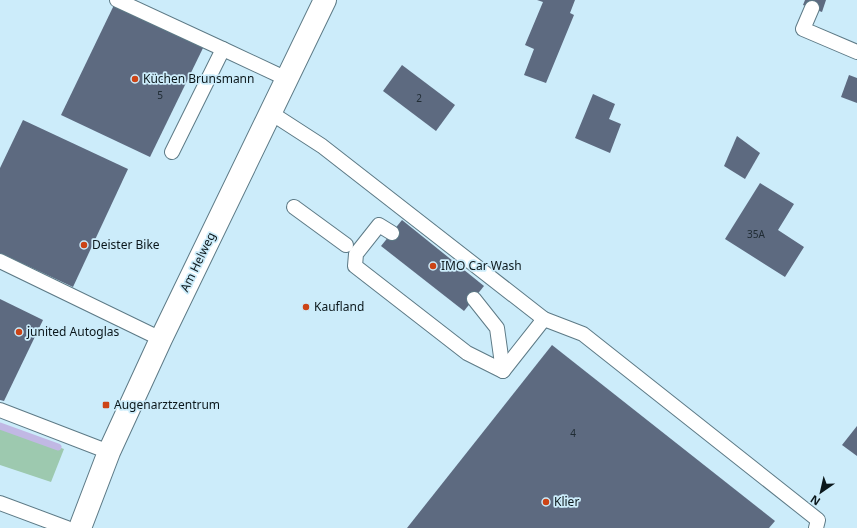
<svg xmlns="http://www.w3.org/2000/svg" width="857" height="528" font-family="'Noto Sans',sans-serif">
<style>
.green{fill:#9dc9af}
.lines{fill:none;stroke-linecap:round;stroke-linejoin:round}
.stream{stroke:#c1b8e4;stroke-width:7}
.building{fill:#5d6a80}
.lane-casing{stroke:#5d7a86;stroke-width:16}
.secondary-casing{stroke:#5d7a86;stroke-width:24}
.lane{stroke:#fff;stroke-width:14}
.secondary{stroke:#fff;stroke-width:22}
.poi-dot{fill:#cc4416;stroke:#ccecfa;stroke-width:1.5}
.labels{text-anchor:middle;stroke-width:3.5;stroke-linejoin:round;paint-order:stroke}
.number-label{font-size:10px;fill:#202c34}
.poi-label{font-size:12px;fill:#0b171b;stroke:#ccecfa;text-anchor:start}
.street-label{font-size:12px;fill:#0b171b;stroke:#ccecfa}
</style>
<rect width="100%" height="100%" fill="#ccecfa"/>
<path class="green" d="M 0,425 L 64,449 L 51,482 L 0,465 Z"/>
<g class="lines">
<path class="stream" d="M 0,426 L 58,447"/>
</g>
<g class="building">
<path d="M 537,0 L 575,0 L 570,13 L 574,15 L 546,83 L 524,75 L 534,49 L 525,45 L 543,2 Z"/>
<path d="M 805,0 L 826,0 L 822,12 L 803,5 Z"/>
<path d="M 114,5 L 203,48 L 150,157 L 61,115 Z"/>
<path d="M 402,65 L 455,105 L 436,131 L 383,91 Z"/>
<path d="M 849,75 L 857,78 L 857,103 L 841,97 Z"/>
<path d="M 593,94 L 615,104 L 609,119 L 621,124 L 610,153 L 575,138 Z"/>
<path d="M 23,120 L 128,169 L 73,287 L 0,253 L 0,168 Z"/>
<path d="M 737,136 L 760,153 L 745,179 L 724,166 Z"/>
<path d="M 760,183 L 794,204 L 778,230 L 804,247 L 785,277 L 725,239 Z"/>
<path d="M 402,220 L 484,286 L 464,311 L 381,246 Z"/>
<path d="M 0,299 L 43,320 L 4,401 L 0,400 Z"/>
<path d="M 552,345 L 775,521 L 769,528 L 407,528 Z"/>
<path d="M 857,426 L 857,456 L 842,445 Z"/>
</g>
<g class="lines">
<defs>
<g id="lane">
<path d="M 117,0 L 223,49"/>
<path d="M 812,8 L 803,29 L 857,52"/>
<path d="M 271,113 L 322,146 L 544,319 L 503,371"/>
<path d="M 172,152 L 223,49 L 287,79"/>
<path d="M 294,207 L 346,245"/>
<path d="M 392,233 L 379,225 L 356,254 L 355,266 L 467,353 L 503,371 L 497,328 L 474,299"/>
<path d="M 0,261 L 161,339"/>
<path d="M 544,319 L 583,334 L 818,520 L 816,528"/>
<path d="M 0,410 L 109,452"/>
<path d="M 0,503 L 67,528"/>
</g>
<path id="secondary" d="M 80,528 L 109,452 L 161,339 L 325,0"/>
</defs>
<use href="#lane" class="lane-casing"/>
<use href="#secondary" class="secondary-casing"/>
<use href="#lane" class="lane"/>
<use href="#secondary" class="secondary"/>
</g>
<g class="poi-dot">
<circle cx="135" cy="79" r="4"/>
<circle cx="84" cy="245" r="4"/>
<circle cx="433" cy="266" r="4"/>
<circle cx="306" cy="307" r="4"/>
<circle cx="19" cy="332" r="4"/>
<rect x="102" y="401" width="8" height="8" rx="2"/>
<circle cx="546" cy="502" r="4"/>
</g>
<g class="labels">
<g class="number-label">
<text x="160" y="99">5</text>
<text x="419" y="102">2</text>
<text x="756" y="238">35A</text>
<text x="573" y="437">4</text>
</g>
<g class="poi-label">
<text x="143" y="83">Küchen Brunsmann</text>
<text x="92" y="249">Deister Bike</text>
<text x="441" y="270">IMO Car Wash</text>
<text x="314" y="311">Kaufland</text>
<text x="27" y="336">junited Autoglas</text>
<text x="114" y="409">Augenarztzentrum</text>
<text x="554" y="506">Klier</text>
</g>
<g class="street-label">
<text transform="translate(198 262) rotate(-64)" y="4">Am Helweg</text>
</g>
</g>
<g transform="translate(821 492) rotate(214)" stroke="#ccecfa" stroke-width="3" paint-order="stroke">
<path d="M0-3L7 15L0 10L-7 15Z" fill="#0b171b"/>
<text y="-6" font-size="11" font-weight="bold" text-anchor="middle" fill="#0b171b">N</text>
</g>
</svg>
